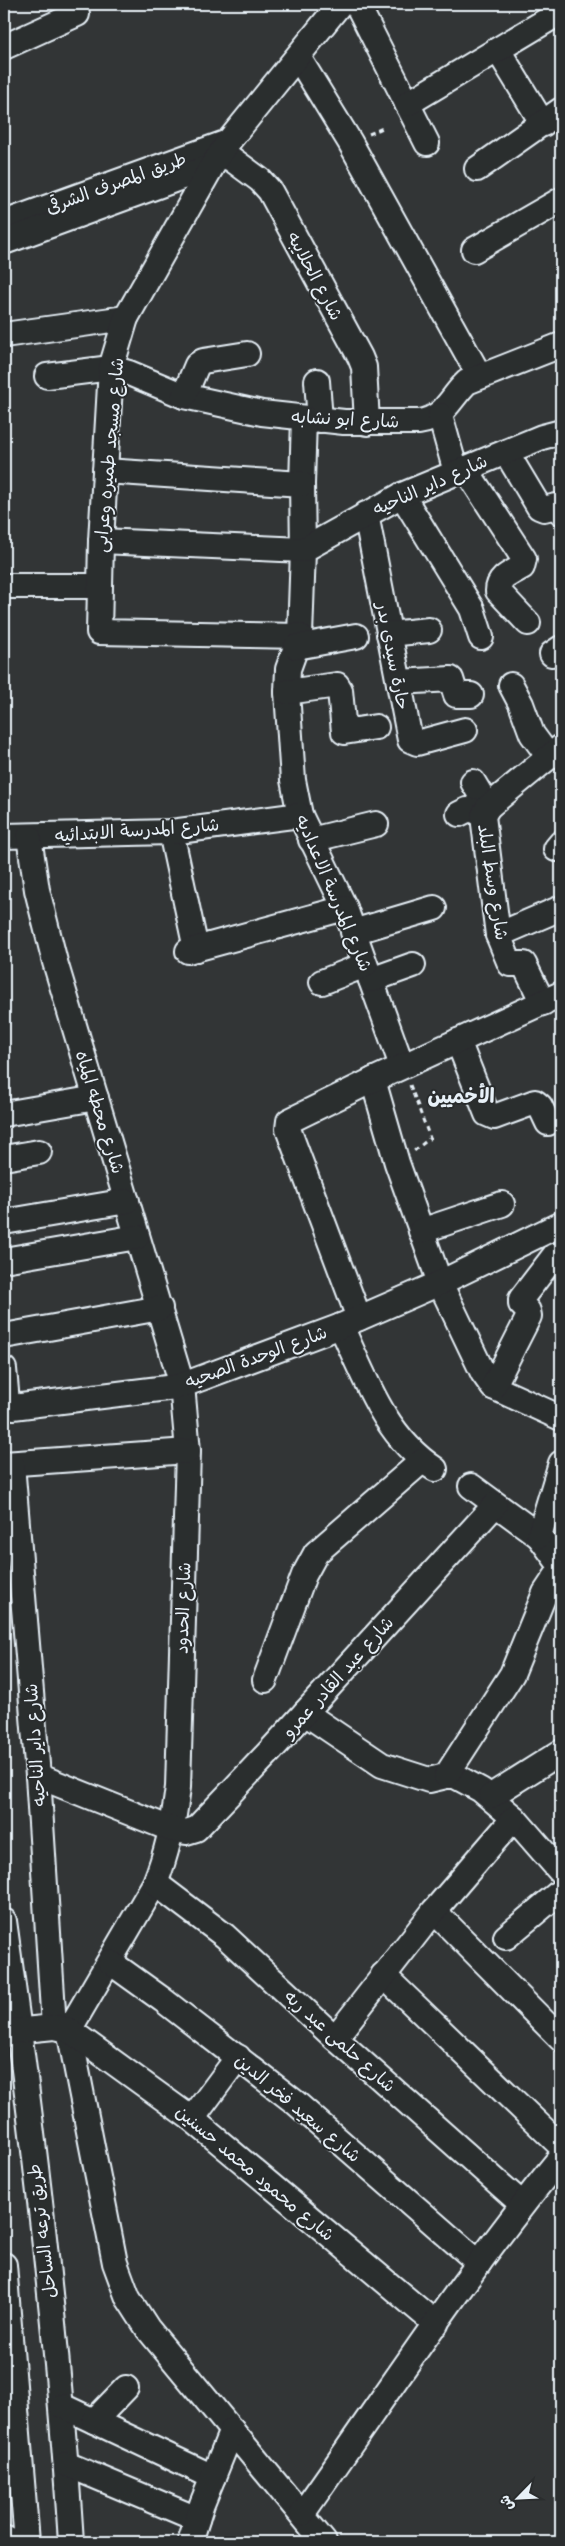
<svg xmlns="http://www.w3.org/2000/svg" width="565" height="2546" font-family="Mali,'Playpen Sans Arabic',sans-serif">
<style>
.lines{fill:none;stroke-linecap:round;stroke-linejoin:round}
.minor-casing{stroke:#e8f1f8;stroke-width:28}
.path{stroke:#e8f1f8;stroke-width:3;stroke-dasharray:5 4;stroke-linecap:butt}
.minor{stroke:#2a2d2e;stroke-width:24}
.labels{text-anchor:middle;stroke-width:4;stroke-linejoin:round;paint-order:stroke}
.street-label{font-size:18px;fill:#e8f1f8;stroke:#2a2d2e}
.quarter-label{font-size:20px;font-weight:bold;fill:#e8f1f8;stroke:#2a2d2e}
</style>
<rect width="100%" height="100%" fill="#323536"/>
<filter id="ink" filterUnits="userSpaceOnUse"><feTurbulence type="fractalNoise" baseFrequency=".02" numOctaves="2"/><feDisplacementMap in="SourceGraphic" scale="10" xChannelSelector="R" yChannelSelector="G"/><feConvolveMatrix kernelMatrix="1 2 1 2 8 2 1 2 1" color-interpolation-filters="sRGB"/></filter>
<g filter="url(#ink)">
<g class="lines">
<defs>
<g id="minor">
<path d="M 357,4 L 427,143"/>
<path d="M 4,47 L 77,14"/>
<path d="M 498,50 L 543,124"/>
<path d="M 298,57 L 350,142 L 479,375"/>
<path d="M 407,104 L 554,16"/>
<path d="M 222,152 L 260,180 L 270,191 L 360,357 L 364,367 L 367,423"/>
<path d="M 477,169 L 561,110"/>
<path d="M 4,223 L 228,142"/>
<path d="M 4,242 L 212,166"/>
<path d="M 474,250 L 561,200"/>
<path d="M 4,335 L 126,318"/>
<path d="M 47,376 L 111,368 L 129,373 L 184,396 L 262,413 L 344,422 L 419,422 C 445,418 449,399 467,382 L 561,345"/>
<path d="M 317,381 L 320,420"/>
<path d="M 184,396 L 197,365 L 203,361 L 247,354"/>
<path d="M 440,415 L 456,472"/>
<path d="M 304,418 L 302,484 L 303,550 L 300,636 L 288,669 L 287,692 L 293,780 L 300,815 L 345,908 L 402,1066"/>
<path d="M 506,452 L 539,507 L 544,509 L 556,506 L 561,512"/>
<path d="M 465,468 L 524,559 L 522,567 C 512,573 498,577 498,591 L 528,623"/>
<path d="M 105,471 L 302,484"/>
<path d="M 402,495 L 472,609 L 481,637"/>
<path d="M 366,514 L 410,740 L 417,743 L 465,730"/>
<path d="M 101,541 L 303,550 L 402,495 L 542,437 L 561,432"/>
<path d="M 4,586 L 99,586"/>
<path d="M 389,634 L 429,630"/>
<path d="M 300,636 L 99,632 L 101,541 L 111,368 L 126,318 L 212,166 L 228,142 L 340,4"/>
<path d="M 296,647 L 356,636"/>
<path d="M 552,654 L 561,648"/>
<path d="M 399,682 L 451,679 L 456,695 L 471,695"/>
<path d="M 511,685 L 521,704 L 532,734 L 549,757"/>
<path d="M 287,692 L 337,685 L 340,690 L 344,732 L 376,727"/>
<path d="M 473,782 L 488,807"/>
<path d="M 459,814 L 467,810 L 485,811"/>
<path d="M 171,832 L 196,949"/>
<path d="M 4,836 L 171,832 L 300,815"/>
<path d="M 29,837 L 37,890 L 55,962 L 182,1385 L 188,1451 L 178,1787 C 174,1821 168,1851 155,1883 L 69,2030"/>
<path d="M 311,840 L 376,824"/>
<path d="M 556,849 L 561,843"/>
<path d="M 353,932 L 434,908"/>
<path d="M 498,935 L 561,908"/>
<path d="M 188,951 L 345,908"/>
<path d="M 371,980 L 413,965"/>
<path d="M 322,982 L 365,965"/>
<path d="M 543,1003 L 524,964 L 510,964 L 498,935 L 483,816 L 488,807 L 561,747"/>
<path d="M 458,1041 L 487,1114 L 494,1117 L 535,1102 L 540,1106 L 548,1123"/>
<path d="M 373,1080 L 397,1163 L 440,1283 L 483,1373 L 493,1387 L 561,1418"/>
<path d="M 4,1114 L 96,1098"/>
<path d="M 4,1158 L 39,1152"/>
<path d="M 4,1222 L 127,1201"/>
<path d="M 421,1231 L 502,1204"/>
<path d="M 4,1260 L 137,1237"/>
<path d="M 359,1318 L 288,1129 L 289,1121 L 373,1080 L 561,994"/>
<path d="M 341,1326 C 365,1378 385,1437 435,1469"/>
<path d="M 4,1336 L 160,1308"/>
<path d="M 4,1369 L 7,1402 L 13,1407 L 175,1387 L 191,1382 L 341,1326 L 440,1283 L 561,1224"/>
<path d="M 493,1387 L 529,1316 L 528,1311 L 521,1304 L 521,1299 L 554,1256"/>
<path d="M 4,1464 L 188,1451"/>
<path d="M 12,1464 L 38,1776 L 54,2027"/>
<path d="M 471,1486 L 539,1536 L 561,1566"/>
<path d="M 539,1536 L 561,1463"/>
<path d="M 265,1680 L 304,1575 L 316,1553 L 422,1461"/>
<path d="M 305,1713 L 382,1765 L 429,1780 L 446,1776 L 455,1776 L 481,1790 L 514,1818 L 561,1872"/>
<path d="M 38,1776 L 173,1830 L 186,1832 L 196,1829 L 271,1750 L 495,1505"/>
<path d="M 446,1776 L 512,1674 L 545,1593 L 561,1569"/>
<path d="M 491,1796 L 561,1752"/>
<path d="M 155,1883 L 225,1936 L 335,2038 L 522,2204"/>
<path d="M 434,1911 L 561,2039"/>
<path d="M 4,1921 C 33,2127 58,2335 71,2542"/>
<path d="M 506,1937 L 561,1891"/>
<path d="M 110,1962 L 163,2000 L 296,2103 L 479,2263"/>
<path d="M 383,1975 L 561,2146"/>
<path d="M 69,2030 L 115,2263 L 128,2298 L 148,2329 L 324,2542"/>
<path d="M 4,2032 L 54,2027 L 69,2030 L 192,2119 L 436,2324"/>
<path d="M 335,2038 L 434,1911 L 514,1818"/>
<path d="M 192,2119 L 238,2057"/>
<path d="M 4,2265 L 27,2542"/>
<path d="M 62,2406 L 213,2477"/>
<path d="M 94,2421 L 126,2388"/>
<path d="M 66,2464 L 197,2519"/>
<path d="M 302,2514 C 387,2394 468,2270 561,2157"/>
<path d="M 4,2538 L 12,2542"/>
<path d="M 190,2542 L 202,2504 L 232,2430"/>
</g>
</defs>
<use href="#minor" class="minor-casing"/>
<g class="path">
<path d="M 369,134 L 383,128"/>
<path d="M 410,1085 L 430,1138 L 414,1151"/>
</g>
<use href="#minor" class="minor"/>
</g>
</g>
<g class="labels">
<g class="street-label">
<text transform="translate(116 183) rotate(-20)" y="6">طريق المصرف الشرقى</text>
<text transform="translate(315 276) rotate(62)" y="6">شارع الحلايبه</text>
<text transform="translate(345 419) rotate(3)" y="6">شارع ابو نشابه</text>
<text transform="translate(109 455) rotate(-85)" y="6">شارع مسجد طميره وعرابى</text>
<text transform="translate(430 485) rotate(-24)" y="6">شارع داير الناحيه</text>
<text transform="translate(393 656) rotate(79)" y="6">حارة سيدى بدر</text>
<text transform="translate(137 830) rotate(-4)" y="6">شارع المدرسة الابتدائيه</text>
<text transform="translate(493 882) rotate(81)" y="6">شارع وسط البلد</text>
<text transform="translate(334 893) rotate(67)" y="6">شارع المدرسة الاعداديه</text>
<text transform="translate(100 1112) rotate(73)" y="6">شارع محطه المياه</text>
<text transform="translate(256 1357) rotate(-20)" y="6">شارع الوحدة الصحيه</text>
<text transform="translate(183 1608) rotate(-88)" y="6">شارع الحدود</text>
<text transform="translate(338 1677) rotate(-48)" y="6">شارع عبد القادر عمرو</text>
<text transform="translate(35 1745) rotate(-94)" y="6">شارع داير الناحيه</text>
<text transform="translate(340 2041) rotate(42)" y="6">شارع حلمى عبد ربه</text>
<text transform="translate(298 2108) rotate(40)" y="6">شارع سعيد فخر الدين</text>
<text transform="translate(255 2173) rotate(40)" y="6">شارع محمود محمد حسنين</text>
<text transform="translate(42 2231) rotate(-97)" y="6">طريق ترعه الساحل</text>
</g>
<g class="quarter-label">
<text x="461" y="1103">الأخميين</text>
</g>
</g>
<rect width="565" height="2546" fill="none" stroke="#2a2d2e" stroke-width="20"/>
<rect x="10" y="10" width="545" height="2526" fill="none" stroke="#e8f1f8" stroke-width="2" filter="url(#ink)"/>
<g transform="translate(518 2498) rotate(246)" stroke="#2a2d2e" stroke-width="4" paint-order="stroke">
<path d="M0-4L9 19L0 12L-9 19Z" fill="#e8f1f8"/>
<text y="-8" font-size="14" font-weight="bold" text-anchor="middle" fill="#e8f1f8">ش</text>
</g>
</svg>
